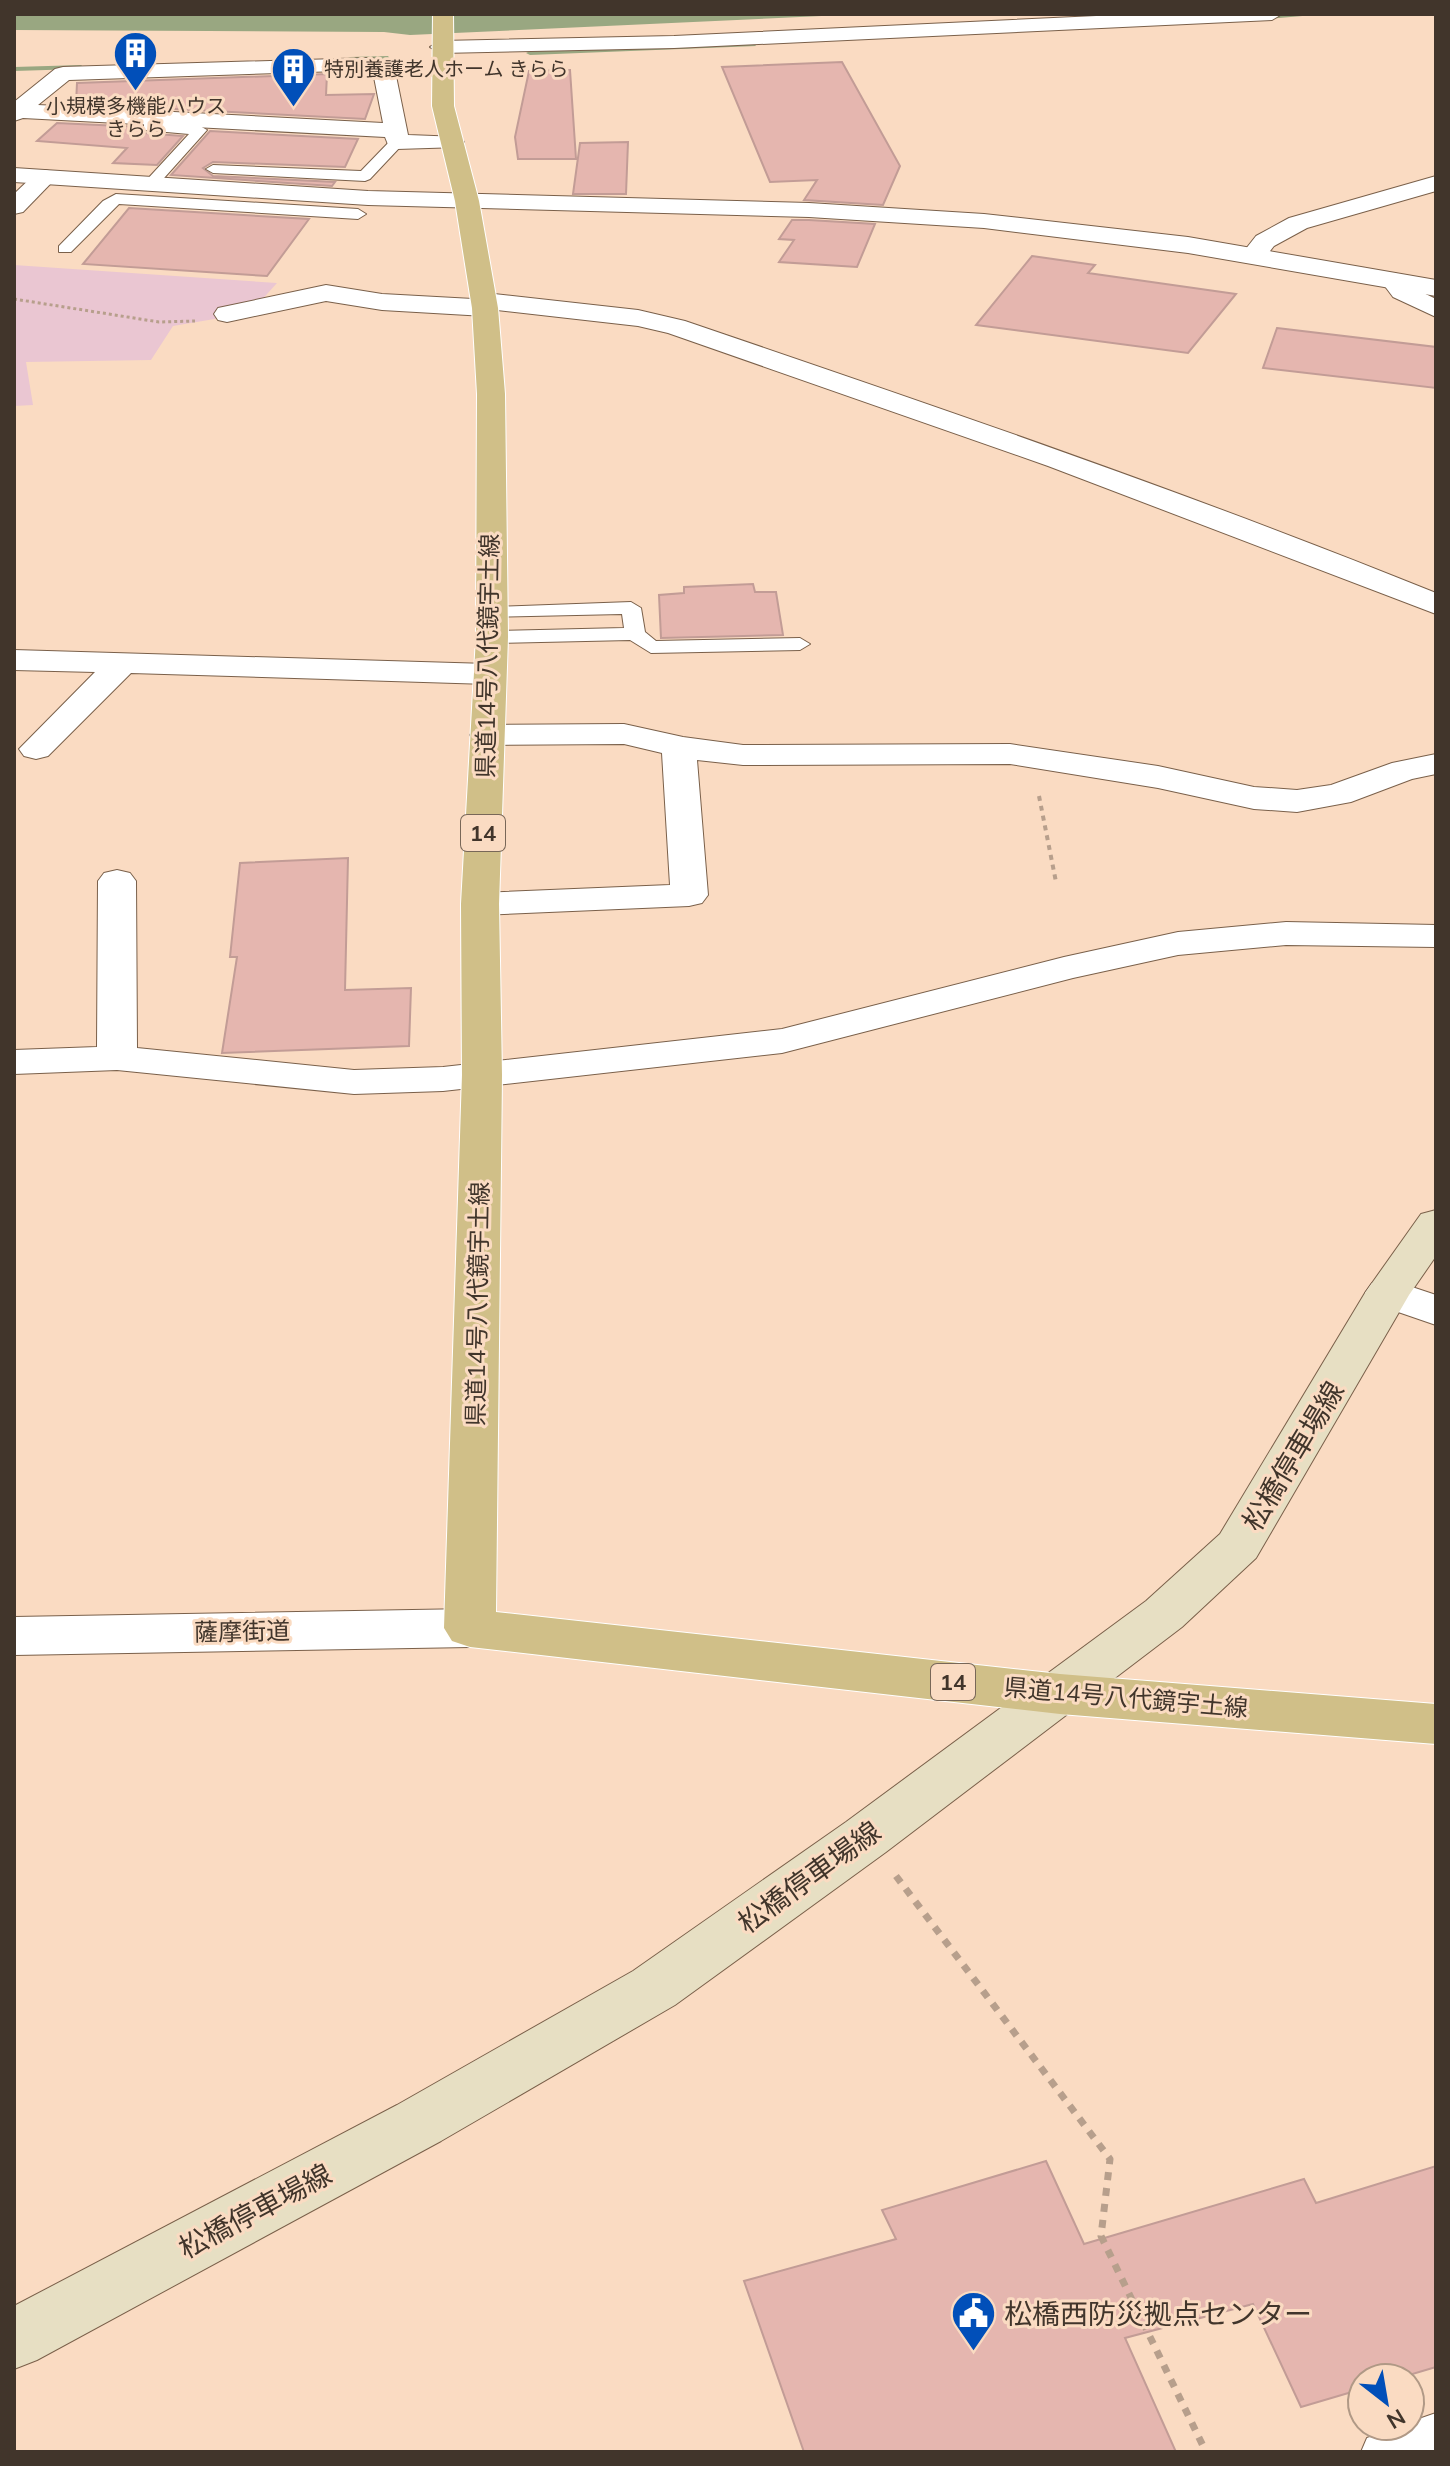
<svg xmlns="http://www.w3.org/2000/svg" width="1450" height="2466" font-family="Mulish,'Noto Sans JP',sans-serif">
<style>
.green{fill:#eac6d2}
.water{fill:#99a781}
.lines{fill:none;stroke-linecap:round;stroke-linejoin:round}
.stream{fill:#99a781;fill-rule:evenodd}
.building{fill:#e5b6af;stroke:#c29c96;stroke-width:2}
.service-casing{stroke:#7a604a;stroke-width:2}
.minor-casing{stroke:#7a604a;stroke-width:2}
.tertiary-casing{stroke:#7a604a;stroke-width:2}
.secondary-casing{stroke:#7a604a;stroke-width:2}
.primary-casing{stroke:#fff;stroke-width:2}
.path-far2{stroke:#b79f8c;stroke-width:3;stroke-dasharray:3 3;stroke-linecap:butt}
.path-far1{stroke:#b79f8c;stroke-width:4;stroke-dasharray:5 5;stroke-linecap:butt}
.path{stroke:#b79f8c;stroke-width:7;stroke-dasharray:8 8;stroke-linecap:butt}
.service{fill:#fff;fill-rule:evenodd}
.minor{fill:#fff;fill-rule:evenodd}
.tertiary{fill:#fff;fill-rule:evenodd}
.secondary{fill:#e7dfc3;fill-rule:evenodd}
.primary{fill:#d0bf88;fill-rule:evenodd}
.labels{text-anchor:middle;stroke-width:6;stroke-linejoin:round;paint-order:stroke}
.far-poi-label{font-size:20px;fill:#41352b;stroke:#fadbc2;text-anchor:start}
.shield{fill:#fadbc2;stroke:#786758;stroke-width:2}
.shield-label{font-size:22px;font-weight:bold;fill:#41352b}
.street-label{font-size:24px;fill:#41352b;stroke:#fadbc2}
.near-street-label{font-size:28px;fill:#41352b;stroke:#fadbc2}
.near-poi-label{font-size:28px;fill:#41352b;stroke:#fadbc2;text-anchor:start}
</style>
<rect width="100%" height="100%" fill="#fadbc2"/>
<path class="green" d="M 14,265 L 277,283 L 250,313 L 173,326 L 151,360 L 26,362 L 33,405 L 14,406 Z"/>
<path class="water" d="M 14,14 L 865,14 L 410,35 L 384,32 L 14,30 Z"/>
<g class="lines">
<g class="stream">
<path d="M 1284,14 L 1326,14 L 1255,20 L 1251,18 Z"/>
<path d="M 753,42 L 756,46 L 530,55 L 526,53 L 530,51 Z"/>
<path d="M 388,56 L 391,60 L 350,61 L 346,59 L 350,57 Z"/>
<path d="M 82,65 L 79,69 L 14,71 L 14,67 Z"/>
</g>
</g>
<g class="building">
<path d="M 842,62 L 900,166 L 883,205 L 804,200 L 817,180 L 770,182 L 722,67 Z"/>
<path d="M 570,70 L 576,159 L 518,159 L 515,137 L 529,71 Z"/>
<path d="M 327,74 L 326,95 L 374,94 L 365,119 L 76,104 L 77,83 Z"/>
<path d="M 57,123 L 141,127 L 144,133 L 183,136 L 157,165 L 113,163 L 127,148 L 37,141 Z"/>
<path d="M 210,131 L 358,139 L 345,167 L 213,162 L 203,168 L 213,176 L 335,182 L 332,186 L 171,175 Z"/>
<path d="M 628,142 L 626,194 L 573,194 L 580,143 Z"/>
<path d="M 129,208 L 309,219 L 267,276 L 83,264 Z"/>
<path d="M 792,220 L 809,220 L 875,224 L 857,267 L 779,262 L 794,240 L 779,239 Z"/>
<path d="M 1032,256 L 1095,265 L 1088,273 L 1236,294 L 1188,353 L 976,325 Z"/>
<path d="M 1277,328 L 1436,347 L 1436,388 L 1263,368 Z"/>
<path d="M 753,584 L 755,592 L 776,592 L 783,635 L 661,638 L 659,595 L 684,593 L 684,587 Z"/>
<path d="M 348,858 L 345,990 L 411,988 L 409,1046 L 222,1053 L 237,957 L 230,957 L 240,863 Z"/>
<path d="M 1046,2161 L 1084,2244 L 1304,2179 L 1316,2203 L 1436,2166 L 1436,2367 L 1399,2378 L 1362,2378 L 1362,2389 L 1301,2407 L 1253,2304 L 1125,2338 L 1176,2452 L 804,2452 L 744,2281 L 896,2239 L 882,2210 Z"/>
</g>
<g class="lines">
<defs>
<g id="service">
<path d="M 149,123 L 200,126 L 207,130 L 156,187 L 151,189 L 143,184 L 189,134 L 144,130 L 144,124 Z"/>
<path d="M 397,138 L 402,139 L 402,145 L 370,179 L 365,181 L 213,173 L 206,169 L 213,165 L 361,171 L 392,139 Z"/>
<path d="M 116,194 L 358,209 L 366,214 L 358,219 L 119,204 L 71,252 L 59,252 L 59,246 L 103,201 Z"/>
<path d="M 631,602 L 641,608 L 645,632 L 656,641 L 800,638 L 810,644 L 800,650 L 651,653 L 630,640 L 492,643 L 482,637 L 492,631 L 624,628 L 622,614 L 485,617 L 482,613 L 492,607 Z"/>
<path d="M 1436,2413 L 1436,2452 L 1361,2452 L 1367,2438 L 1399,2426 L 1410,2426 L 1410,2422 Z"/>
</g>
<g id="minor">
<path d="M 1139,14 L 1282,14 L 1272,20 L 674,48 L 441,53 L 430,47 L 441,41 L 674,36 Z"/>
<path d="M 370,58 L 388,61 L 395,71 L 408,135 L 460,137 L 464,142 L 460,147 L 397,149 L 389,147 L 385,137 L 23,118 L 14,121 L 14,102 L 55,69 L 63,67 ZM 370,70 L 373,72 L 383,123 L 38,105 L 69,80 Z"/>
<path d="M 45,170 L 53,172 L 57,177 L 23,212 L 14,214 L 14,194 L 37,172 Z"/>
<path d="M 1436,176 L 1436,191 L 1307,228 L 1274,246 L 1263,260 L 1245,260 L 1241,255 L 1256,236 L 1289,218 Z"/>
<path d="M 1394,273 L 1403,276 L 1411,287 L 1436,299 L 1436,317 L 1393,297 L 1381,281 L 1385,276 Z"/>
<path d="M 326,285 L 382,294 L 473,299 L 485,293 L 638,310 L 685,321 C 938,407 1189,493 1436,593 L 1436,614 L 1048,466 L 668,333 L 638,326 L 497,310 L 485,316 L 382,310 L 326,301 L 227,322 L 218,320 L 214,314 L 218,308 Z"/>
<path d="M 14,650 L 488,664 L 500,667 L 505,674 L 500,681 L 488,684 L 131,673 L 48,756 L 36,759 L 24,756 L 19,749 L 95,672 L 14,670 Z"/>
<path d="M 624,724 L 683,737 L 743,745 L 1010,744 L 1158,766 L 1254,787 L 1297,790 L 1331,785 L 1392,763 L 1436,754 L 1436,774 L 1412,779 L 1351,802 L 1297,812 L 1254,809 L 1158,788 L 1010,764 L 743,765 L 697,760 L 708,895 L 702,903 L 689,906 L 480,915 L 467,912 L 461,904 L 467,896 L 480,893 L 670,885 L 662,753 L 624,744 L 487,745 L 475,742 L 470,735 L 475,728 L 487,725 Z"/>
<path d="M 117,870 L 130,873 L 136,881 L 137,1048 L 354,1070 L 443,1067 L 782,1029 L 1064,957 L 1178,932 L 1286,922 L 1436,925 L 1436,947 L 1286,945 L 1178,955 L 1073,978 L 782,1053 L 443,1091 L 354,1094 L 117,1070 L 14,1074 L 14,1050 L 97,1047 L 98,881 L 104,873 Z"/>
<path d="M 1388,1279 L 1436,1295 L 1436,1325 L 1372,1303 L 1365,1293 L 1372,1283 Z"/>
</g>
<g id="tertiary">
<path d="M 14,168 L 368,191 L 809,203 L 984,214 L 1188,237 L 1436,280 L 1436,296 L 1188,253 L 984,228 L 809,217 L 368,205 L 14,182 Z"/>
<path d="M 470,1609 L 488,1615 L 496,1628 L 488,1641 L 470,1647 L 14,1655 L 14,1617 Z"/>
</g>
<path id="secondary" d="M 1436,1210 L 1436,1256 L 1409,1295 L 1256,1558 L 1182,1627 L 886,1852 L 675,2005 L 441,2141 L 37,2360 L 14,2369 L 14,2306 L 397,2105 L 633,1971 L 846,1822 L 1146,1601 L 1220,1534 L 1365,1293 L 1421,1214 Z"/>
<path id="primary" d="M 433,14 L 453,14 L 454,106 L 479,201 L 498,308 L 505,394 L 508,637 L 499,904 L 502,1075 L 496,1612 L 1060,1674 L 1436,1704 L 1436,1744 L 1060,1714 L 470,1647 L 452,1641 L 444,1628 L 462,1075 L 461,904 L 476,637 L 477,394 L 472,308 L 455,201 L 432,106 Z"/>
</defs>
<use href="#service" class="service-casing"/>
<use href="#minor" class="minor-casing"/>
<use href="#tertiary" class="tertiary-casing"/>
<use href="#secondary" class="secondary-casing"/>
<use href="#primary" class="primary-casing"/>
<path class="path-far2" d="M 14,299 L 159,322 L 195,321"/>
<path class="path-far1" d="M 1039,796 L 1056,882"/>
<path class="path" d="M 896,1876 L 1110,2159 L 1101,2236 L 1206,2452"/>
<use href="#service" class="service"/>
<use href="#minor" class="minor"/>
<use href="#tertiary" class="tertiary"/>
<use href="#secondary" class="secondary"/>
<use href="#primary" class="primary"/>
</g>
<defs>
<symbol id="building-pin" viewBox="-11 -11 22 30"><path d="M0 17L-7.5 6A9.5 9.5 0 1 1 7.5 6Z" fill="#014fb9" stroke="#fadbc2"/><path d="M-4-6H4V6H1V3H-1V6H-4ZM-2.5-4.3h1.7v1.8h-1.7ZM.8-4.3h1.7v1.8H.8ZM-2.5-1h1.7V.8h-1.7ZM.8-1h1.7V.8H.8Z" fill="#fff"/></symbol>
<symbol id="civic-pin" viewBox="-11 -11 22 30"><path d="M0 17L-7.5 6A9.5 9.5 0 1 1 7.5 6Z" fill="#014fb9" stroke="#fadbc2"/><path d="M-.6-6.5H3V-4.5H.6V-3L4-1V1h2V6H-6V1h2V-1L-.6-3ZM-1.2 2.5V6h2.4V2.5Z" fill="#fff"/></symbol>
</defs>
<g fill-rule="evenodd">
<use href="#building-pin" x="110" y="28" width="51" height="69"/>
<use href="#building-pin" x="268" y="44" width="51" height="69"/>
<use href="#civic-pin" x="948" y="2288" width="51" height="69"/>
</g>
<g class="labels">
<g class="far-poi-label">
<text x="324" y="76">特別養護老人ホーム きらら</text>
<text x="136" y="113" text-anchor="middle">小規模多機能ハウス<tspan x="136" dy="23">きらら</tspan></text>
</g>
<g class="shield">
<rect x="461" y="815" width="44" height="36" rx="6"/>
<rect x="931" y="1664" width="44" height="36" rx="6"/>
</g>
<g class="shield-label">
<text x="483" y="841">14</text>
<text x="953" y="1690">14</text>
</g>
<g class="street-label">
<text transform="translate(488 656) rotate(-89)" y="8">県道14号八代鏡宇土線</text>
<text transform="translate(478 1304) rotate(-89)" y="8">県道14号八代鏡宇土線</text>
<text transform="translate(242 1632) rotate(-1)" y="8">薩摩街道</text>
<text transform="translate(1126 1698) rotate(5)" y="8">県道14号八代鏡宇土線</text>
</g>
<g class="near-street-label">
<text transform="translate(1293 1456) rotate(-59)" y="10">松橋停車場線</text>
<text transform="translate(809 1877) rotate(-36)" y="10">松橋停車場線</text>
<text transform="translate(255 2211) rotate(-28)" y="10">松橋停車場線</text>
</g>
<g class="near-poi-label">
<text x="1004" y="2324">松橋西防災拠点センター</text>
</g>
</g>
<rect width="1450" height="2466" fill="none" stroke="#41352b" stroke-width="32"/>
<g transform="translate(1386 2402) rotate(149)"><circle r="38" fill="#fadbc2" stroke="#b09986" stroke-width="2"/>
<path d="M0-6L14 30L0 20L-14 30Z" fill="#014fb9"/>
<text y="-12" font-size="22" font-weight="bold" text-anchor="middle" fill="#41352b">N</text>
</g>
</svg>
